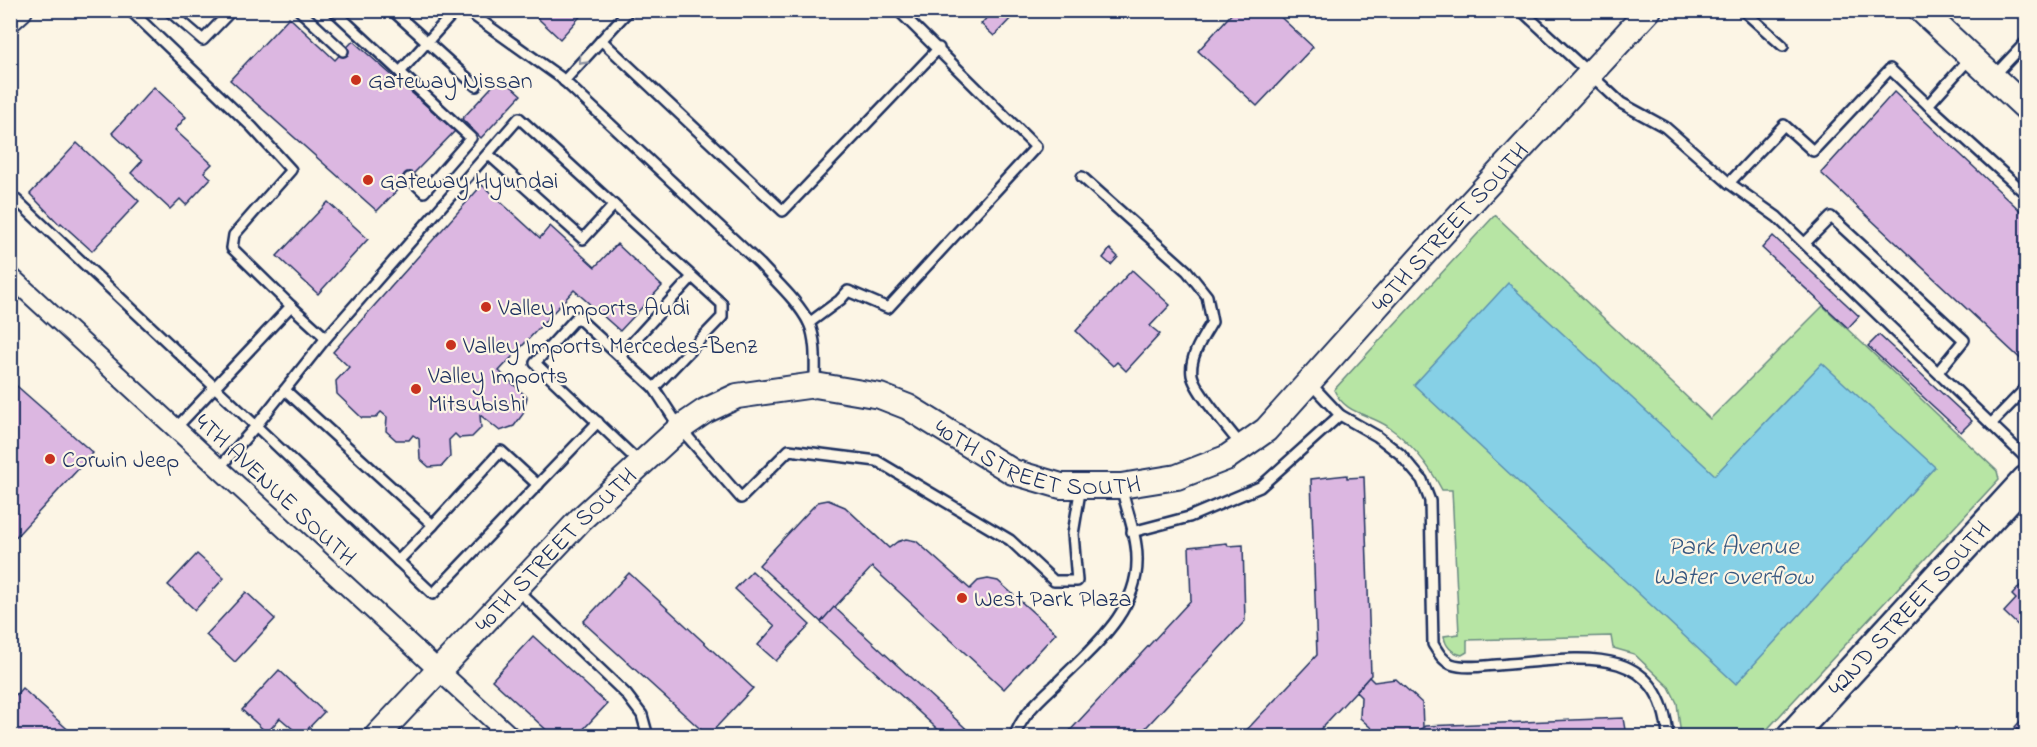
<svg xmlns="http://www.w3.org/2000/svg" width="2037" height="747" font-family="'Indie Flower',sans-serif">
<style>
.green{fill:#b7e5a4;stroke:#698a81;stroke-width:1.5}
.water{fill:#86d0e6;stroke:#5b90b0;stroke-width:1.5}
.building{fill:#dcb7e1;stroke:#1b2f5e;stroke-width:1.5}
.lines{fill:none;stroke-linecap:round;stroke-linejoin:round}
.service-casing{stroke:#1b2f5e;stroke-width:14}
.minor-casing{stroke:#1b2f5e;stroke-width:22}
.tertiary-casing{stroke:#1b2f5e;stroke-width:28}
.secondary-casing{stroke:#1b2f5e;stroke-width:32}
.service{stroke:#fcf5e5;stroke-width:9}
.minor{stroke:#fcf5e5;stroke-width:18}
.tertiary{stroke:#fcf5e5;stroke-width:24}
.secondary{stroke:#fcf5e5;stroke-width:27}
.oneway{stroke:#8c92a2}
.poi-dot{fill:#c8321e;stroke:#fcf5e5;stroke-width:2}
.labels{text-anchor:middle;stroke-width:4.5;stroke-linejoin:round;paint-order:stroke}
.poi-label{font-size:24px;fill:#1b2f5e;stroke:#fcf5e5;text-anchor:start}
.street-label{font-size:24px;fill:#1b2f5e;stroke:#fcf5e5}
.water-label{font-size:26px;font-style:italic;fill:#365780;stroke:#fcf5e5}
</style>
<rect width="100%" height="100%" fill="#fcf5e5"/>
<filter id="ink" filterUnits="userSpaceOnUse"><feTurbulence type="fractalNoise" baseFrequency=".0167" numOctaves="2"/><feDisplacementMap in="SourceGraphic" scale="12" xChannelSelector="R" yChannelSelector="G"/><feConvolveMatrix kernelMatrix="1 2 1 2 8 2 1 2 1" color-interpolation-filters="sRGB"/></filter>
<g filter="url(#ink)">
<path class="green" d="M 1495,215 L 1710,419 L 1823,306 L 1997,471 L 1999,479 L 1761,736 L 1681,736 L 1677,703 L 1669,687 L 1634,654 L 1613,648 L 1611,636 L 1467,640 L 1467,652 L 1462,655 C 1452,653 1445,646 1444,636 L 1459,634 L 1452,490 L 1442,490 C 1429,465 1410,442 1387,426 C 1367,413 1345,414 1334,390 Z"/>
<path class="water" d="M 1508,283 L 1715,475 L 1822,363 L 1935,467 L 1736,684 L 1414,385 Z"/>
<g class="building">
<path d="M 529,10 L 586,10 L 560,39 Z"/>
<path d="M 994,10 L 1010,10 L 1014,15 L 994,36 L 981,24 Z"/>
<path d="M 1235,10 L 1273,10 L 1313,47 L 1257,106 L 1198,51 Z"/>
<path d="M 289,17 L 335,60 L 353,41 L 455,131 L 377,211 L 230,80 Z"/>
<path d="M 501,77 L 521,95 L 481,138 L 462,119 Z"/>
<path d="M 154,87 L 186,117 L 175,130 L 212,164 L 204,172 L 211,178 L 186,205 L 180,199 L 170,209 L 131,173 L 142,161 L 112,133 Z"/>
<path d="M 1894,92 L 2026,216 L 2026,364 L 1821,173 Z"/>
<path d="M 77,143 L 139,201 L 92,251 L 61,223 L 60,225 L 30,194 Z"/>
<path d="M 482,185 L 540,238 L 550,226 L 595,267 L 617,244 L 662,286 L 620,331 L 574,290 L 499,371 L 527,397 L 523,414 L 514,426 L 500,431 L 480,415 L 481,428 L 472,437 L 459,438 L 455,434 L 449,440 L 450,457 L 442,466 L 429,467 L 420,459 L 419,439 L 413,435 L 409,440 L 396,440 L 386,431 L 387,417 L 381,412 L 375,418 L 362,418 L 337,394 L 336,381 L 349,367 L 333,352 Z"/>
<path d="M 328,202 L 368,239 L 318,294 L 277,256 Z"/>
<path d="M 1773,236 L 1859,316 L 1848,328 L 1762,248 Z"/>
<path d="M 1110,249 L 1118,257 L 1111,265 L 1103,258 Z"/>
<path d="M 1132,270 L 1170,305 L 1150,326 L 1160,334 L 1126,371 L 1117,362 L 1113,366 L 1076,331 Z"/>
<path d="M 1879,335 L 1972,421 L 1961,432 L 1868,346 Z"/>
<path d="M 10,380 L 93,453 L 12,541 L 10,539 Z"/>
<path d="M 1347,475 L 1347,478 L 1364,477 L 1371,675 L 1314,736 L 1241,736 L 1317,655 L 1311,479 Z"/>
<path d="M 828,500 L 845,507 L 889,548 L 897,542 L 906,539 L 916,541 L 970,589 L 978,581 L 988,579 L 998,581 L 1056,633 L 1004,689 L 872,567 L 821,622 L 759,565 L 811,509 L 818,502 Z"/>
<path d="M 1227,543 L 1228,546 L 1243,545 L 1245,621 L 1138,736 L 1065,736 L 1191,600 L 1189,547 Z"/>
<path d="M 197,554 L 224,578 L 195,610 L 168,585 Z"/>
<path d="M 752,571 L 810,625 L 776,661 L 758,645 L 775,626 L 735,589 Z"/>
<path d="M 629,573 L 753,688 L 708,736 L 583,622 Z"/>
<path d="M 2026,579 L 2026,642 L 2022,638 L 2026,633 L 2004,612 L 2016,599 L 2012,595 Z"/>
<path d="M 246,592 L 275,619 L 235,662 L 206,635 Z"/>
<path d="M 834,607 L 974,736 L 945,736 L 821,622 Z"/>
<path d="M 533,636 L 607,704 L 577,736 L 553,736 L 492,680 Z"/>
<path d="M 279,670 L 324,712 L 301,736 L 280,718 L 267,733 L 242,710 Z"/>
<path d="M 1369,677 L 1374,682 L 1396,679 L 1422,703 L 1423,727 L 1415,736 L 1380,736 L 1360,718 L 1361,697 L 1356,692 Z"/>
<path d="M 22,688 L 75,736 L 10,736 L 10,701 Z"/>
<path d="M 2026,715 L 2026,736 L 2008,736 L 2015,729 L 2020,731 L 2015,727 Z"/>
<path d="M 1623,718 L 1626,736 L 1415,736 L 1425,726 Z"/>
</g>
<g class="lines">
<defs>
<g id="service">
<path d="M 130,10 L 252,127 L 291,170 L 234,235 L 232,248 L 291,306 L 175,429"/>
<path d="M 168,10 L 203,40 L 232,10"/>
<path d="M 299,10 L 343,51"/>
<path d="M 333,10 L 471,138 L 424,192 L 409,178"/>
<path d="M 392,10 L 476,86"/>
<path d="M 466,10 L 560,77 L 760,264 C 776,282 798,301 809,323 C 817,341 815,365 815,385"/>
<path d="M 1521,10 L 1621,103 L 1665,127 L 1729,183 L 1777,217 L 2026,458"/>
<path d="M 1746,13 L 1783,46"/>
<path d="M 601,40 L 783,211 L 939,48"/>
<path d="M 1971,57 L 1928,105 L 2026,194"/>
<path d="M 400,72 L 456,10"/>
<path d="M 1993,77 L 2026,42"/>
<path d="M 564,81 L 629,10"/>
<path d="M 488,154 L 583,239 L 614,205"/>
<path d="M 1082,177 L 1187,271 L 1207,296 L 1212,322 C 1203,337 1189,357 1192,375 C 1195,391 1230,431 1241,445"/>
<path d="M 1729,183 L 1784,125 L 1813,151 L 1890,69 L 1928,105"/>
<path d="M 10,194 L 256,426 L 219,468"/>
<path d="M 1805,243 L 1831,217 L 1964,340 L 1938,372"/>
<path d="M 291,306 L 326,338"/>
<path d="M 809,323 L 840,300 L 848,291 L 888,308 L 1036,147 L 898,10"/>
<path d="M 620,356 L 692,277"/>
<path d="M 1310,383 L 1340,415 L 1377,436 L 1400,454 L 1422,480 L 1430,501 L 1433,644 C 1438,652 1442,660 1451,664 C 1464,669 1483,666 1497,665 C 1570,660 1659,636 1668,736"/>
<path d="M 285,390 L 433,525 L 398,561"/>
<path d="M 598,422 L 433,594 L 256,426 L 326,338 L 519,118 L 722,304 L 722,317 L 654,388 L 680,428 L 741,498 L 789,450 L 877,461 L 1010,540 L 1054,581 L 1077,581 L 1073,534 L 1081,486"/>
<path d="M 1991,424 L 2026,388"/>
<path d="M 640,463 L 535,363 L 577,317 L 654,388"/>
<path d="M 433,525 L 501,451 L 538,485"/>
<path d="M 1132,532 L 1189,517 L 1260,487 L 1340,415"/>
<path d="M 516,589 L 626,694 L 642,715 L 647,733 L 644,736"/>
<path d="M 1015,736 C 1021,716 1039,700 1054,686 C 1089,650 1139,613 1137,558 C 1137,535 1126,509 1121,486"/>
</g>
<path id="minor" d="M 10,276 L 510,736"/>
<g id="tertiary">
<path d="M 1921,10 L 2026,108"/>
<path d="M 10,19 L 20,10"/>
<path id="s1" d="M 377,736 L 581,519 L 680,428 L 705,411 L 737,396 L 815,385 L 880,396 L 908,407 L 1013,472 L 1061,486 L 1121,486 L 1177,477 L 1226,458 L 1266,430 L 1431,246 L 1649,10"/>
</g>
<g id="secondary">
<path id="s2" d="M 1791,736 L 2026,480"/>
</g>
</defs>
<use href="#service" class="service-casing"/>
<use href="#minor" class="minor-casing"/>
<use href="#tertiary" class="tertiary-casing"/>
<use href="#secondary" class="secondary-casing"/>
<use href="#service" class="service"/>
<use href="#minor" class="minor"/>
<use href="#tertiary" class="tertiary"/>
<use href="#secondary" class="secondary"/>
</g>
<defs><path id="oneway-chevron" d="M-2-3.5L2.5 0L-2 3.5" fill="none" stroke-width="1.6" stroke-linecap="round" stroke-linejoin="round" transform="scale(1.5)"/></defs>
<use class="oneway" href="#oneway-chevron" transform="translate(582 61) rotate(133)"/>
</g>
<g class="poi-dot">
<circle cx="356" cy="80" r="6"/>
<circle cx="368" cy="180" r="6"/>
<circle cx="486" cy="307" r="6"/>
<circle cx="451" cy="345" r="6"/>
<circle cx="416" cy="389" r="6"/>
<circle cx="50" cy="459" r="6"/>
<circle cx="962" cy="598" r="6"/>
</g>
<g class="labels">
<g class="poi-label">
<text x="368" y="88">Gateway Nissan</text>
<text x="380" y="188">Gateway Hyundai</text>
<text x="498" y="315">Valley Imports Audi</text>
<text x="463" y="353">Valley Imports Mercedes-Benz</text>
<text x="428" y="383">Valley Imports<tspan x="428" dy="28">Mitsubishi</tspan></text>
<text x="62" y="467">Corwin Jeep</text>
<text x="974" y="606">West Park Plaza</text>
</g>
<g class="street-label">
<text dy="8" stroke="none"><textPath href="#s1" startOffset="1338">40TH STREET SOUTH</textPath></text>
<text dy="8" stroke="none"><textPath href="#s1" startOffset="816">40TH STREET SOUTH</textPath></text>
<text transform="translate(276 489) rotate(43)" y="8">4TH AVENUE SOUTH</text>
<text dy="8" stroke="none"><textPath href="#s1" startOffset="258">40TH STREET SOUTH</textPath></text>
<text dy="8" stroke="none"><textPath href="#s2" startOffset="174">42ND STREET SOUTH</textPath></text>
</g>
<g class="water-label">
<text x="1733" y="554">Park Avenue<tspan x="1733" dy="30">Water Overflow</tspan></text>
</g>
</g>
<rect width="2037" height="747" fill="none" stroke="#fcf5e5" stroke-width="36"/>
<rect x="18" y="18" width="2001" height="711" fill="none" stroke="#1b2f5e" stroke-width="2" filter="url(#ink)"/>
</svg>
